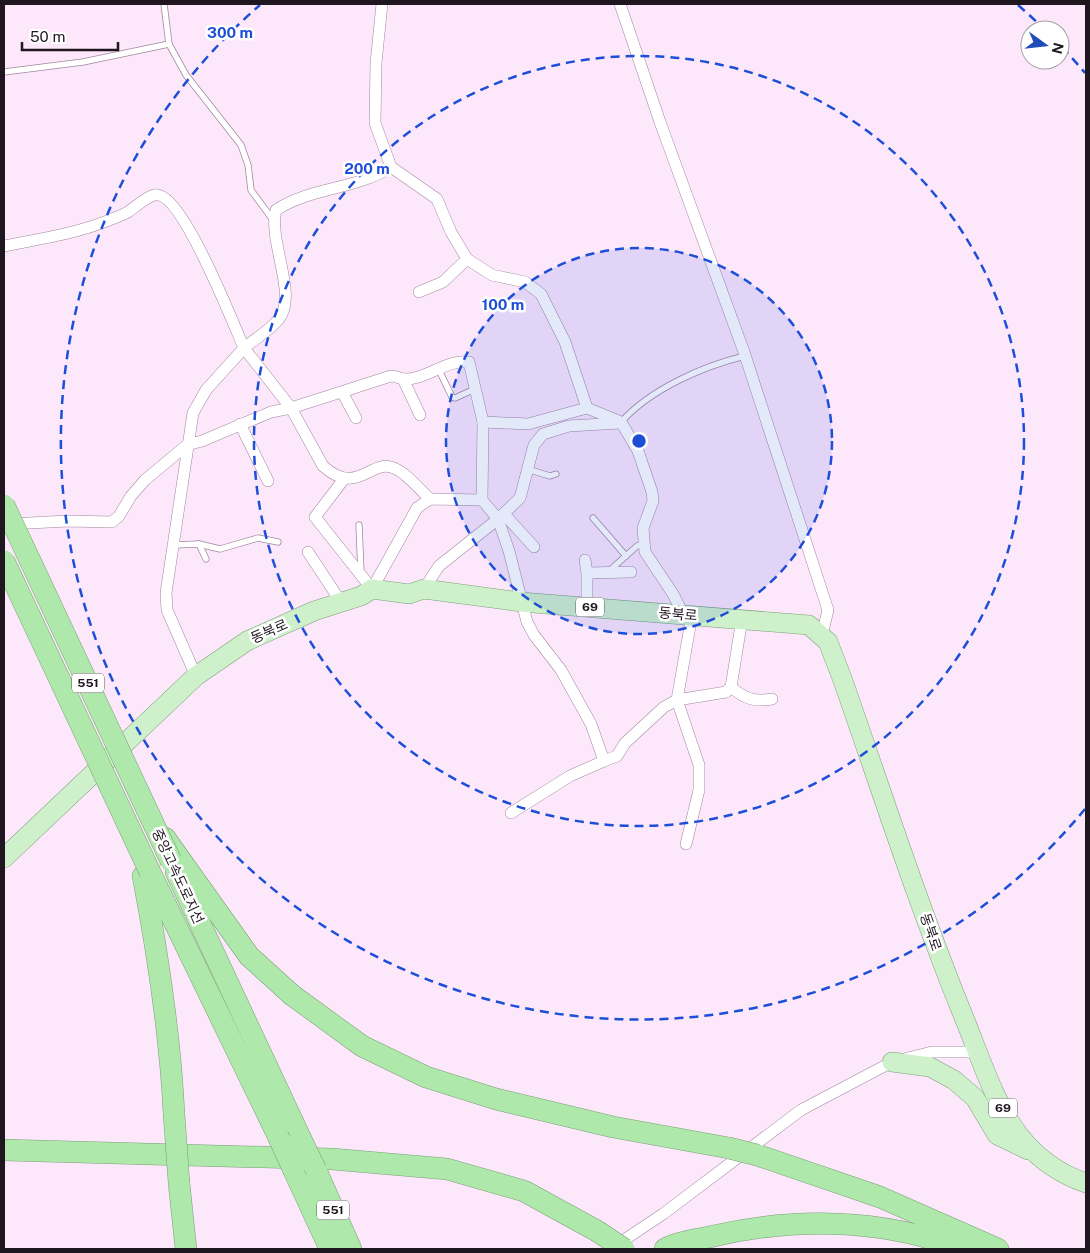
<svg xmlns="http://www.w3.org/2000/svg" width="1090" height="1253" font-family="'Public Sans','Noto Sans KR',sans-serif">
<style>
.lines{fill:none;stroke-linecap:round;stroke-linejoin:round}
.lane-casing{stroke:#a0889e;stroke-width:7}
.street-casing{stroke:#a0889e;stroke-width:12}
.primary-casing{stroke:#7c9e79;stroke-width:20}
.highway-casing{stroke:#7c9e79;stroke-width:22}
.lane{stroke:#fff;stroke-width:5.5}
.street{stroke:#fff;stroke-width:11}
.primary{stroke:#cef1cc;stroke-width:19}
.highway{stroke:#aee8aa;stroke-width:21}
.highway-bridge-casing{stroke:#7c9e79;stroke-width:22;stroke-linecap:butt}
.highway-bridge{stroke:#aee8aa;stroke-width:21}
.ring{fill:none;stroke:#1d4ed8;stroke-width:2.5;stroke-dasharray:9 6}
.labels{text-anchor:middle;stroke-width:5;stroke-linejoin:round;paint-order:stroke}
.shield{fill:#fff;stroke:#635c62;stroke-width:1}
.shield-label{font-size:12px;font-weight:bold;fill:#20161f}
.street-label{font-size:14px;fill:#20161f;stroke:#fff}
.centre{fill:#1d4ed8;stroke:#fff;stroke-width:2.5}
.ring-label{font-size:15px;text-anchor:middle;font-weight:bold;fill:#1d4ed8;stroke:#fff;stroke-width:5;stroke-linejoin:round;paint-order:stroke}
</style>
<rect width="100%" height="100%" fill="#fce7fb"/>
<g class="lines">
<defs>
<g id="lane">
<path d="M 164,4 L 169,44 L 186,75 L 241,145 L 248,165 L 251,190 L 273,220"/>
<path d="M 4,72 L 83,62 L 169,44"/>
<path d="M 438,368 L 452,397 L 455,398 L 475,389"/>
<path d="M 621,422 C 651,389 703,366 745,356"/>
<path d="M 527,469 L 550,476 L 556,474"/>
<path d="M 593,518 L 626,556"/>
<path d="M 359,525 L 361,573"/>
<path d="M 199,544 L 206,559"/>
<path d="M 174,545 L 199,544 L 220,549 L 258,538 L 278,542"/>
<path d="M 609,571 L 637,546 L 644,544"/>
</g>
<g id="street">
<path d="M 382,4 L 376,63 L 375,123 L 391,167 L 437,199 L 451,232 L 467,259 L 492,275 L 525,282 L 541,294 L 565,342 L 587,408 L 621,422 L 638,451 L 652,492 L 653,501 L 643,528 L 645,552 L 673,594 L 683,614"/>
<path d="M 620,4 L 660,122 L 744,352 L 828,610 L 821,639"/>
<path d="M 391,167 C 355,190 311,187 276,210 C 268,242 298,294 279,319 C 270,330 255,339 244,348 L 291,408 L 323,466 C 356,496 370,461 391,467 C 405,471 419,489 430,499"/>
<path d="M 4,246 C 39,239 74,234 107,221 C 114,218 121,216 128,212 C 135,207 145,198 154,195 C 181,188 234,326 244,348 L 206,390 L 193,413 L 166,593 L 167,610 L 196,676"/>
<path d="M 419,292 L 443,282 L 467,259"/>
<path d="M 403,379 L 420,415"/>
<path d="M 342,392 L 356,418"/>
<path d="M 483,422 L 482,500 L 498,519 L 509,551 L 527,622 L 534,635 L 561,670 L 591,724 L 604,761 L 617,756 L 625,743 L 664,707 L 677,700 L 726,692 L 731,687 L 742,619"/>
<path d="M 240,424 L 268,481"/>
<path d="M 344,479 L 315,517 L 372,589 L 417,508 L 430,499 L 482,500"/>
<path d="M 504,514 L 534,547"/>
<path d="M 10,524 L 68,521 L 112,522 L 119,516 L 131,496 L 145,480 L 187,445 L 202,441 L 271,412 L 291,408 L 391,376 C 395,376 399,378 403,379 C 424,381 446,359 469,362 L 483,422 L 528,424 L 587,408"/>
<path d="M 308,552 L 341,602"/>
<path d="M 585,560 L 587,573 L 587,607"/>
<path d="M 587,573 L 631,572"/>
<path d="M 424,589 L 439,566 L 498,519 L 520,498 L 534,445 L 543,434 L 569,426 L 620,423"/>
<path d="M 731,687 C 745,699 754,702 772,699"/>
<path d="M 511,813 L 570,776 L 604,761"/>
<path d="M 686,844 L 699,790 L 699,765 L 677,700 L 692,615"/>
<path d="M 615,1246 L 663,1214 L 801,1110 L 892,1062 L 932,1052 L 978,1052"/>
</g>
<g id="primary">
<path d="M 4,858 L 196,676 L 247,641 L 314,611 L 361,596 L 372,589 L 409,594 L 424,589 L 521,602 L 809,625 L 828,642 L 842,678 C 882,792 919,908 965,1020 C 980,1057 995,1104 1019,1135 C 1036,1157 1060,1174 1086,1183"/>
<path d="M 892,1062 L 930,1067 L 954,1080 L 975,1098 L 997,1135 L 1028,1150"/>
</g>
<g id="highway">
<path d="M 165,838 L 249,956 L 292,995 L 362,1046 L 426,1077 L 496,1099 L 613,1127 L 729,1148"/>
<path d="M 150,872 L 278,1136"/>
<path d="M 176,872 L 300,1137"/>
<path d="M 143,876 C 158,955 170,1033 174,1114"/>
<path d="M 4,1150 L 332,1159 L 447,1169 L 524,1191 L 597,1231"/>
<path d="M 757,1155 L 880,1197 L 998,1249"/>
<path d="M 316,1170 L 351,1249"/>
<path d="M 294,1171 L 330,1249"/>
<path d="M 179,1183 L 186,1249"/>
<path d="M 665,1249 C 677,1242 695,1240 709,1237 C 793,1217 881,1218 962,1249"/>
</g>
</defs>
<use href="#lane" class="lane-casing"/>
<use href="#street" class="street-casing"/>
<use href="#primary" class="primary-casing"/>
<use href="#highway" class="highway-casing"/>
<use href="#lane" class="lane"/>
<use href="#street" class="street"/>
<use href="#primary" class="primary"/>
<use href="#highway" class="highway"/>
<defs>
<g id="highway-bridge">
<path d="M 4,505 L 171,861"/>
<path d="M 4,561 L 150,872"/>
<path d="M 174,1114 L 179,1183"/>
<path d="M 278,1136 L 294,1171"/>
<path d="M 300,1137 L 316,1170"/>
<path d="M 729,1148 L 757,1155"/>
<path d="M 597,1231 L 624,1249"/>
</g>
</defs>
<use href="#highway-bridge" class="highway-bridge-casing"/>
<use href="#highway-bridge" class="highway-bridge"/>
</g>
<circle cx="639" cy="441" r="193" fill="#1d4ed8" fill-opacity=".12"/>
<g class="ring">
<circle cx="639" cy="441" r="193"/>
<circle cx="639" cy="441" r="385"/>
<path d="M1085 809A578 578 0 1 1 260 5M1018 5A578 578 0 0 1 1044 29M1062 47A578 578 0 0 1 1085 73"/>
</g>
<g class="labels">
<g class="shield">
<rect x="576" y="597.5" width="28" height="19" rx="4"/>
<rect x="72" y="673.5" width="32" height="19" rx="4"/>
<rect x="989" y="1098.5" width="28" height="19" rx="4"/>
<rect x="317" y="1200.5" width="32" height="19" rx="4"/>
</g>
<g class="shield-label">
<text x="590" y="611">69</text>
<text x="88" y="687">551</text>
<text x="1003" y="1112">69</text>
<text x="333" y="1214">551</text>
</g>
<g class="street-label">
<text transform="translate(678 614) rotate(5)" y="5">동북로</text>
<text transform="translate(269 631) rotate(-24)" y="5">동북로</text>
<text transform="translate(178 876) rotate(65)" y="5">중앙고속도로지선</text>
<text transform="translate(931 932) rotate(71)" y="5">동북로</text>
</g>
</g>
<circle cx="639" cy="441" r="8" class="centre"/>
<g class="ring-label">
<text x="230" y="38">300 m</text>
<text x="367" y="174">200 m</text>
<text x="503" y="310">100 m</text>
</g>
<rect width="1090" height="1253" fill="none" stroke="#20161f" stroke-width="10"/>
<g transform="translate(1045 45) rotate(105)"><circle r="24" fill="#ffffff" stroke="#a6a2a5"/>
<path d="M0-4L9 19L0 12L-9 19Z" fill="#1e4dba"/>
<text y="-8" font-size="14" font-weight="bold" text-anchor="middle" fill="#20161f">N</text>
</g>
<path d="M22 42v8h96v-8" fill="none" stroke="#20161f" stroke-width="2.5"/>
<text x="30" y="42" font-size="15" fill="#20161f" stroke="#ffffff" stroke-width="4" paint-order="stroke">50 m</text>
</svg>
